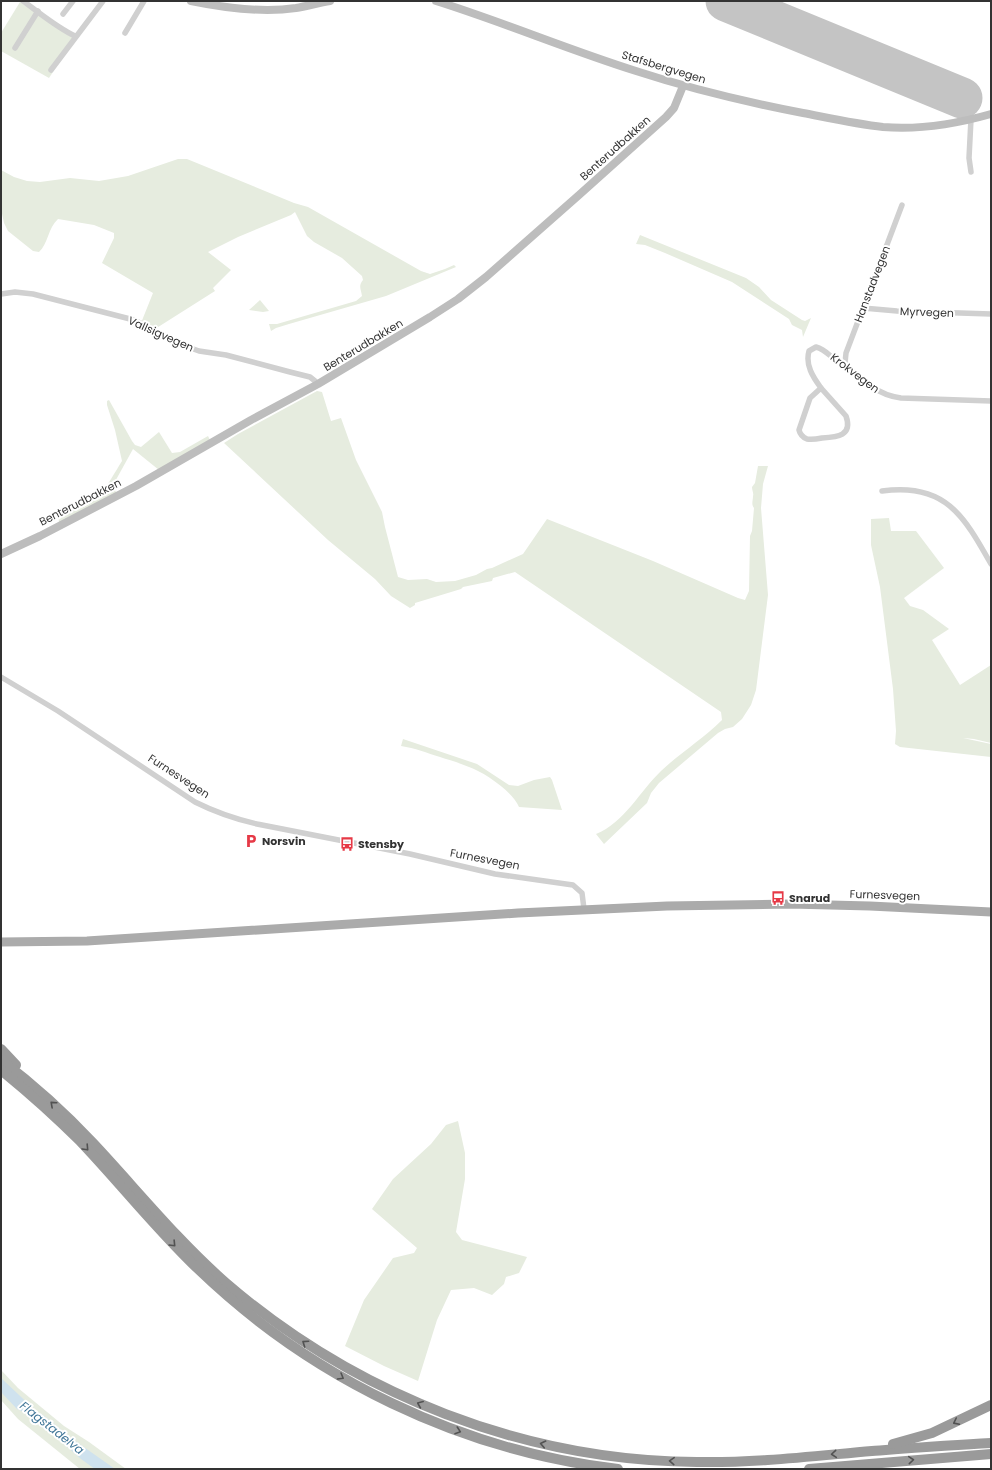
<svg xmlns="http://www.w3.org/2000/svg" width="992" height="1470" font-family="Poppins,sans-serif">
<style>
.green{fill:#e6ecdf}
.water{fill:#cfe2ee}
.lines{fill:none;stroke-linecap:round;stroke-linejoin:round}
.runway{stroke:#c4c4c4;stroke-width:41}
.street{stroke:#d0d0d0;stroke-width:5.5}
.secondary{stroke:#bdbdbd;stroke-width:8}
.primary{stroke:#ababab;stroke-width:9}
.highway{stroke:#9a9a9a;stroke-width:10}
.oneway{stroke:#525252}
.labels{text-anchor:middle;stroke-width:4;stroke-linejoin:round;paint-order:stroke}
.street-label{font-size:11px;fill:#333;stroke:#fff}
.poi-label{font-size:11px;font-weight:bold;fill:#333;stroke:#fff;text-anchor:start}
.water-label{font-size:12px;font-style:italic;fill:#3f7597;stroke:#fff}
</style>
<rect width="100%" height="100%" fill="#fff"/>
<g class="green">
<path d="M 20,2 L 75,38 L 49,78 L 1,51 L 1,33 Z"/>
<path d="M 178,159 L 187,159 L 294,203 L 308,207 L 421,271 L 430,274 L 445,269 L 454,265 L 456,267 L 386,296 L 289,324 L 276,328 L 271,331 L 269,324 L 277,324 L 356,301 L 362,296 C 361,289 358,286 363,280 L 362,276 L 342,258 L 314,242 L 307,236 L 295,212 L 291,215 L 238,237 L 208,252 L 231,270 L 213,288 L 215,291 L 155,329 L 141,323 L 153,293 L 102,263 L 114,238 L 114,233 L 94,225 L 58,219 C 48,228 48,244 39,252 L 33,251 L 8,231 L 4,223 L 1,209 L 1,170 L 14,177 L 27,181 L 40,182 L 70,178 L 99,181 L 128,176 Z"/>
<path d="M 640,235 L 746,278 L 759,287 L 771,300 L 802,320 L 805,321 L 811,318 L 803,337 L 802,330 L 792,325 L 789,319 L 732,282 L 665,253 L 645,245 L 636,244 Z"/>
<path d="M 260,300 L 269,311 L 263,312 L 249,310 Z"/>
<path d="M 317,391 L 322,392 L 331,421 L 341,418 L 356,460 L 382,512 L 385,527 L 398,577 L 408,580 L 427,579 L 436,582 L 455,581 L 476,575 L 487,569 L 492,568 L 523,554 L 547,519 L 653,561 L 738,598 L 745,600 L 749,591 L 750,536 L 752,531 L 754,508 C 751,504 753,501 753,496 C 754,494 752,490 752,487 L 755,483 L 758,466 L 768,466 L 763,484 L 761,508 L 768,595 L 756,690 L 751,705 L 742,719 L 733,727 L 725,729 L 718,733 L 659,783 L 651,793 L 647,803 L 604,844 L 596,834 C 624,823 640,791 661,771 C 680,753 703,739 722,720 L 721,712 L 515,572 L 493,578 L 492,581 L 463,587 L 461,589 L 415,603 L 415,605 L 410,608 L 391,596 L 375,579 L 328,540 L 224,443 L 238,434 Z"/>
<path d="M 109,400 L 132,441 L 135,445 L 141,447 L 159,432 L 172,453 L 180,452 L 208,436 L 210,440 L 159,470 L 133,449 L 112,487 L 117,493 L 59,523 L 58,510 C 95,514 105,488 122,461 L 115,430 L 107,405 L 107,401 Z"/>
<path d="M 889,518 L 891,531 L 916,531 L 944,568 L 904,598 L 910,606 L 923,610 L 949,629 L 932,640 L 960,685 L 959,706 L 960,685 L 991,665 L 991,743 L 974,739 L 963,738 L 991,744 L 991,757 L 900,747 L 895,744 L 896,731 L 893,689 L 880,587 L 871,545 L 871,519 Z"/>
<path d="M 403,739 L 477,764 L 509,785 L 518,786 L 534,780 L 550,777 L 552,780 L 562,810 L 519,807 C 513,792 484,772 469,767 C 460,763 449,760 440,757 C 427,753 415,748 401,746 Z"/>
<path d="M 458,1121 L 465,1153 L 465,1179 L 456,1232 L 462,1240 L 527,1257 L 519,1273 L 506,1277 L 504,1284 L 492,1295 L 474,1288 L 451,1290 L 437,1320 L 418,1381 L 384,1366 L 345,1346 L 364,1300 L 393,1258 L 414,1253 L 417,1248 L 372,1209 L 393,1179 L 431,1144 L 446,1125 Z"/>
<path d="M 1,1370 L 18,1388 L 64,1426 L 89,1442 L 126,1469 L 80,1469 L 18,1419 L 1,1400 Z"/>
</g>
<path class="water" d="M 1,1378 L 37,1412 L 43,1415 L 71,1438 L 115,1469 L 95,1469 L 81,1459 L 64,1444 L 58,1437 L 39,1425 L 26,1413 L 17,1409 L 1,1392 Z"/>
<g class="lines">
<path class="runway" d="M 726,1 L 962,98"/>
<g class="street">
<path d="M 23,1 C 40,13 56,27 75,36"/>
<path d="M 63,14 L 73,1"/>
<path d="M 125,33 L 144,1"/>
<path d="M 15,48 L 38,11"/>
<path d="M 51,70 L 103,1"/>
<path d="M 971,172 L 969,158 L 971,119"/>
<path d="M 1,294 L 15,292 L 33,294 L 134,320 L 188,347 L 199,351 L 226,355 L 290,372 L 310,377 L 315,381 L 318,384"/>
<path d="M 863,308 L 897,311 L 991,314"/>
<path d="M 845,363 L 846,353 L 902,205"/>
<path d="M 821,388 C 813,377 805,365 809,351 L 816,347 C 824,349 828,354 834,359 C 838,361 843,362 845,364 C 862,380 877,395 901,398 L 991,401"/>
<path d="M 821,388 L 846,416 C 853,436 837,437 822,438 C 817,439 812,440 807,439 C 802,437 800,434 799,430 L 810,398 Z"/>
<path d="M 882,491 C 945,482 964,516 991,564"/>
<path d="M 1,677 L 58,711 L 195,802 C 215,812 235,819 257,824 L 410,854 L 495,874 L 573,885 L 582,893 L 584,909"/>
</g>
<g class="secondary">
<path d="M 191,1 C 225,8 261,13 296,8 C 307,6 319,3 330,1"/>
<path d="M 436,1 C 503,22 569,50 636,71 C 691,89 746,102 803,113 C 829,118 856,124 883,127 C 919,130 956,124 991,114"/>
<path d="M 1,554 L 40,536 L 136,486 L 251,420 L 318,384 L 430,317 L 458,299 L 486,277 L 579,195 L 666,117 L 674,108 L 683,86"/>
</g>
<path class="primary" d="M 1,942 L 87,941 L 518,913 L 667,906 L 790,904 L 870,906 L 991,912"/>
<g class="highway">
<path d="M 1,1049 L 16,1065"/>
<path d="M 1,1060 C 34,1085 65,1113 93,1143 C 137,1190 177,1240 226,1283 C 356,1395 525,1461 697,1462 C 756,1463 814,1456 872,1451 C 912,1448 951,1445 991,1443"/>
<path d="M 1,1070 C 28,1092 55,1116 80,1141 C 120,1183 156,1229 198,1269 C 311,1378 461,1451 618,1469"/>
<path d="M 893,1444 L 932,1433 L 991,1405"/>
<path d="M 809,1469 L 991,1454"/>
</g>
</g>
<defs><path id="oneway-chevron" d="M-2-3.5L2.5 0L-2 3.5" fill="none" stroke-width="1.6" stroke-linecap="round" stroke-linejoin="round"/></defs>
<g class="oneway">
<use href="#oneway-chevron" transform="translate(53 1104) rotate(-138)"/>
<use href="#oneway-chevron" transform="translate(86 1148) rotate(47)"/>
<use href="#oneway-chevron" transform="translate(173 1244) rotate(46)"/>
<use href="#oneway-chevron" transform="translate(305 1343) rotate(-146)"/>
<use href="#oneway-chevron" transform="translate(341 1377) rotate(30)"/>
<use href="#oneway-chevron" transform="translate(420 1404) rotate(-157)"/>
<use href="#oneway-chevron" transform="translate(956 1422) rotate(154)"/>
<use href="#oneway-chevron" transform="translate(458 1431) rotate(19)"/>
<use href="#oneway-chevron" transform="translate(543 1444) rotate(-168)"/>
<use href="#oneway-chevron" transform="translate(834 1454) rotate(175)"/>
<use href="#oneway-chevron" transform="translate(911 1460) rotate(-5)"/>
<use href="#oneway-chevron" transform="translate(672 1461) rotate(-177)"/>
</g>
<defs>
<symbol id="parking-bare" viewBox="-9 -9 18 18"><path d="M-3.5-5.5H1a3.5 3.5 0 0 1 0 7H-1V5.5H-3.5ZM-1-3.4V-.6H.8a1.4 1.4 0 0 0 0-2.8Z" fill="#e63946" stroke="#fff" stroke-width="2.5" paint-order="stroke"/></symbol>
<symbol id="bus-bare" viewBox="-9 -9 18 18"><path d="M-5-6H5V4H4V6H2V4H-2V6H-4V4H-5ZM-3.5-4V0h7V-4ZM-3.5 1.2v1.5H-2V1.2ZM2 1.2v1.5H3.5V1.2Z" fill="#e63946" stroke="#fff" stroke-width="2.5" paint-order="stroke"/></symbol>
</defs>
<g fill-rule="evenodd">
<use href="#parking-bare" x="241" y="831" width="20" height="20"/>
<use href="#bus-bare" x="337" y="834" width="20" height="20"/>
<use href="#bus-bare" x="768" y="888" width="20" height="20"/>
</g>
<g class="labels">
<g class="street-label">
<text transform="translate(664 67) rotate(17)" y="4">Stafsbergvegen</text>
<text transform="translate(615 148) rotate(-42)" y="4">Benterudbakken</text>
<text transform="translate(872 284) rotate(-69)" y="4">Hanstadvegen</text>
<text transform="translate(927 312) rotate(2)" y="4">Myrvegen</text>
<text transform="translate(161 334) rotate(24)" y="4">Vallsigvegen</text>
<text transform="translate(363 345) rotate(-31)" y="4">Benterudbakken</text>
<text transform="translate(855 373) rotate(37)" y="4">Krokvegen</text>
<text transform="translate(80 502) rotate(-27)" y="4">Benterudbakken</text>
<text transform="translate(179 776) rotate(33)" y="4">Furnesvegen</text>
<text transform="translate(485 859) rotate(11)" y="4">Furnesvegen</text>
<text transform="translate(885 895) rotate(2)" y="4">Furnesvegen</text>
</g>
<g class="poi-label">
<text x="262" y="845">Norsvin</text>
<text x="358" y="848">Stensby</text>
<text x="789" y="902">Snarud</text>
</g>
<g class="water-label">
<text transform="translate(52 1428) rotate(38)" y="4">Flagstadelva</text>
</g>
</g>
<rect width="992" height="1470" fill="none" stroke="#333333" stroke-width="4"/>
</svg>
